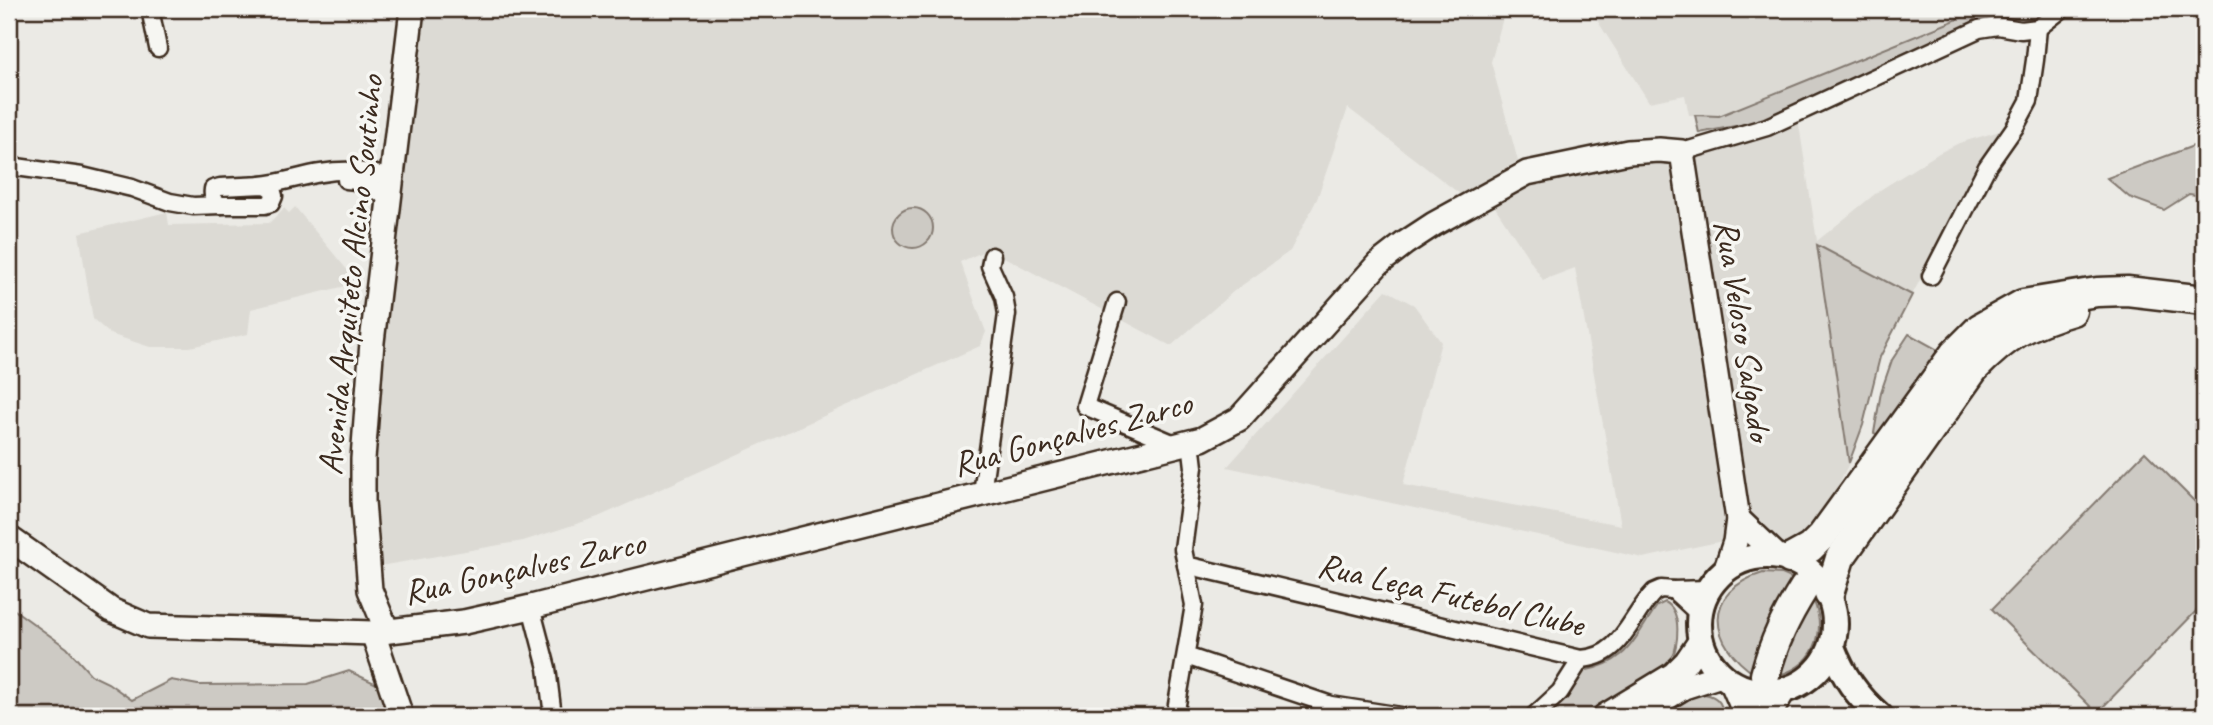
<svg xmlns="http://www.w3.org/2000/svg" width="2213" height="725" font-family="Caveat,sans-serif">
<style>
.built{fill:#dcdad4}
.green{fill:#cdcac4;stroke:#847a71;stroke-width:2}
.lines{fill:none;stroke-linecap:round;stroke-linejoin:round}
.highway-tunnel{stroke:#c8c4bd;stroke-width:28;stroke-dasharray:28 14;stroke-linecap:butt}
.street-casing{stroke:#3b2a1e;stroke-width:21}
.secondary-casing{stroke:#3b2a1e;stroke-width:28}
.primary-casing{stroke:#3b2a1e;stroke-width:30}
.highway-casing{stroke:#3b2a1e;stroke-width:33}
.street{stroke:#f6f6f2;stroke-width:16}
.secondary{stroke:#f6f6f2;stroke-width:23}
.primary{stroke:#f6f6f2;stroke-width:24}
.highway{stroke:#f6f6f2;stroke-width:28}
.labels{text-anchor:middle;stroke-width:7;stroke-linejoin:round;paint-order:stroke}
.street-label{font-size:35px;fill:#3b2a1e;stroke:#f6f6f2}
</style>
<rect width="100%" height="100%" fill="#ebeae5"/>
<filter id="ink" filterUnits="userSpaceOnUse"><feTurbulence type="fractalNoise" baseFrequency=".0143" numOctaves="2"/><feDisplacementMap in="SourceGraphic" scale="14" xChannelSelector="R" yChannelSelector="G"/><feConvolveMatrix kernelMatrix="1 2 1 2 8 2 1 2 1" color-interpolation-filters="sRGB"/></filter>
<g filter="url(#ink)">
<g class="built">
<path d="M 412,9 L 1511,9 L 1504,14 L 1491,62 L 1518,161 L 1460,194 L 1348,108 L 1317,199 L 1290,251 L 1234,291 L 1171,346 L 989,249 L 960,262 L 986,332 L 980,346 L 598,517 L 523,541 L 380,566 L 376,492 L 363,459 Z"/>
<path d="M 1590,9 L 1960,9 L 1963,16 L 1719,116 L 1689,115 L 1685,95 L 1649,102 Z"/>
<path d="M 1797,112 L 1817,241 L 1880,190 L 1939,153 L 1959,143 L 2000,131 L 1912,295 L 1817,246 L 1849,463 L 1812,539 L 1794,548 L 1774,545 L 1760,533 L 1643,558 L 1227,467 L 1386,290 L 1414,305 L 1441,342 L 1403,485 L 1621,525 L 1575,268 L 1543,280 L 1493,204 L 1520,167 L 1662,138 L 1682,152 Z"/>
<path d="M 295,207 L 358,283 L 251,309 L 248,334 L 190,347 L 150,347 L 110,334 L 93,319 L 79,233 L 167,212 L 169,225 L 269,223 L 284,208 L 289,213 Z"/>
</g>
<g class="green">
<path d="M 1960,9 L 1969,9 L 1976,24 L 1761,121 L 1699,133 L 1695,115 L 1719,116 L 1963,17 Z"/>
<path d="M 2204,142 L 2204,196 L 2189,194 L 2164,210 L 2129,197 L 2107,178 Z"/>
<circle cx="913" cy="228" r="20"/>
<path d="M 1817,245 L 1912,295 L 1880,357 L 1863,425 L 1849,463 Z"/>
<path d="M 1909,334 L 1940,351 L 1883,437 L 1874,433 L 1881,392 L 1892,360 Z"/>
<path d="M 2145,452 L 2204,511 L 2204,603 L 2097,713 L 1992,609 Z"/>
<path d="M 1763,573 L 1782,574 L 1798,581 L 1756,675 C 1708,644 1702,591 1763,573 Z"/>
<path d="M 1810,594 C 1831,629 1814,672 1771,676 Z"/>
<path d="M 1665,602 C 1683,611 1678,646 1671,662 L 1586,716 L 1543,716 L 1562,699 L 1583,671 C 1628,663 1633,640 1657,606 Z"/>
<path d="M 9,606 L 67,648 L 91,675 L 108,683 L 132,700 L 171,680 L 198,685 L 308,684 L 349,671 L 381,686 L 395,716 L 9,716 Z"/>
<path d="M 1698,694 C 1714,693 1723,701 1723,716 L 1661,716 Z"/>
</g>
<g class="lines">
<g class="highway-tunnel">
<path d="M 1804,588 L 1826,556"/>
<path d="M 1759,710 L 1765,675"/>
</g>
<defs>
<g id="street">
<path d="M 150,9 L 158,48"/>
<path d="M 1682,152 L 1767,127 L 1979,29 L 1998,26 L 2021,30 L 2038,28 L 2062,9"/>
<path d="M 9,166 L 82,176 L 132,188 L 170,202 L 193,206 L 221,205"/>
<path d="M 346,180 C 364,181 376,189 390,200"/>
<path d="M 261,185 C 282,183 301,176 321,173 C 345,169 371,171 393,179"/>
<path d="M 265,185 L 272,189 L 274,196 L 271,203 L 265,205 L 221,205 C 213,201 212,197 213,189 L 220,187 Z"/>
<path d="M 1931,276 L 1987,167 L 2015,127 L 2029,101 L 2035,60 L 2038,28"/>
<path d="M 1117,302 L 1085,406 L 1177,445"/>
<path d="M 982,493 L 1007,314 L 1004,297 L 990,266 L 992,256"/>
<path d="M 1186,565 L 1581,659 C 1622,657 1629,618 1654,592 L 1661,589 L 1673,590"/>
<path d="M 531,607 L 547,668 L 553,716"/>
<path d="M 1699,614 L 1673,590 L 1708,589"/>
<path d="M 1186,656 L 1331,705 L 1401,716"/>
<path d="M 1175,716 L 1194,605 L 1183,549 L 1194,467 L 1191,442"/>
<path d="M 1534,716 L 1560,692 L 1581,659"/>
</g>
<g id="secondary">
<path d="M 1738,519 L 1777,556"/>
<path d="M 9,538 L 111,610 L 148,626 L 373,633 L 464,622 L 531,607 L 1202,439 L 1239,419 L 1378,264 L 1405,243 L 1434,224 L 1527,173 L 1628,152 L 1659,150 L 1682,152 L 1738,519 L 1735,542 L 1726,569"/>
<path d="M 387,631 L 370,590 L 363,501 L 363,459 L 372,342 L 412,9"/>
<path d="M 373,633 L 401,716"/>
<path d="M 1732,683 L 1741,704 L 1741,716"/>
<path d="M 1605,716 L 1674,674 L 1686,662 L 1701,640"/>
<path d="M 1637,716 L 1684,687 L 1721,675"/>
<path d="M 1773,716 L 1774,707 L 1784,690"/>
</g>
<g id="primary">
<circle cx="1767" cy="624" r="68"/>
<path d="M 1832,647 C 1843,676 1857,696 1880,716"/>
</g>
<g id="highway">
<path d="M 1790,559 L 1810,548 L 1822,536 L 1954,354 L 1980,328 L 2023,304 L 2097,292 L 2127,291 L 2204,300"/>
<path d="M 1829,594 L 1840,558 L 1974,369 C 2007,335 2027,324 2072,311"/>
<path d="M 1765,675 C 1774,641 1786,617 1804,588"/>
<path d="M 1759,716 L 1759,710"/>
</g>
</defs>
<use href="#street" class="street-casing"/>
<use href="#secondary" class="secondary-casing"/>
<use href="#primary" class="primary-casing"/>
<use href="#highway" class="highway-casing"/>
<use href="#street" class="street"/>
<use href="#secondary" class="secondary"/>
<use href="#primary" class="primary"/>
<use href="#highway" class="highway"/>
</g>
</g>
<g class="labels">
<g class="street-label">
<text transform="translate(350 275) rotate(-84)" y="12">Avenida Arquiteto Alcino Soutinho</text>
<text transform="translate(1744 330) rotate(81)" y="12">Rua Veloso Salgado</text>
<text transform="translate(1072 433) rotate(-15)" y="12">Rua Gonçalves Zarco</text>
<text transform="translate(524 567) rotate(-12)" y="12">Rua Gonçalves Zarco</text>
<text transform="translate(1451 594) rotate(13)" y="12">Rua Leça Futebol Clube</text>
</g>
</g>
<rect width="2213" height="725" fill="none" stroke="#f6f6f2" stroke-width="35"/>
<rect x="18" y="18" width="2178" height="690" fill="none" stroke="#3b2a1e" stroke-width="2.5" filter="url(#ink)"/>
</svg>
